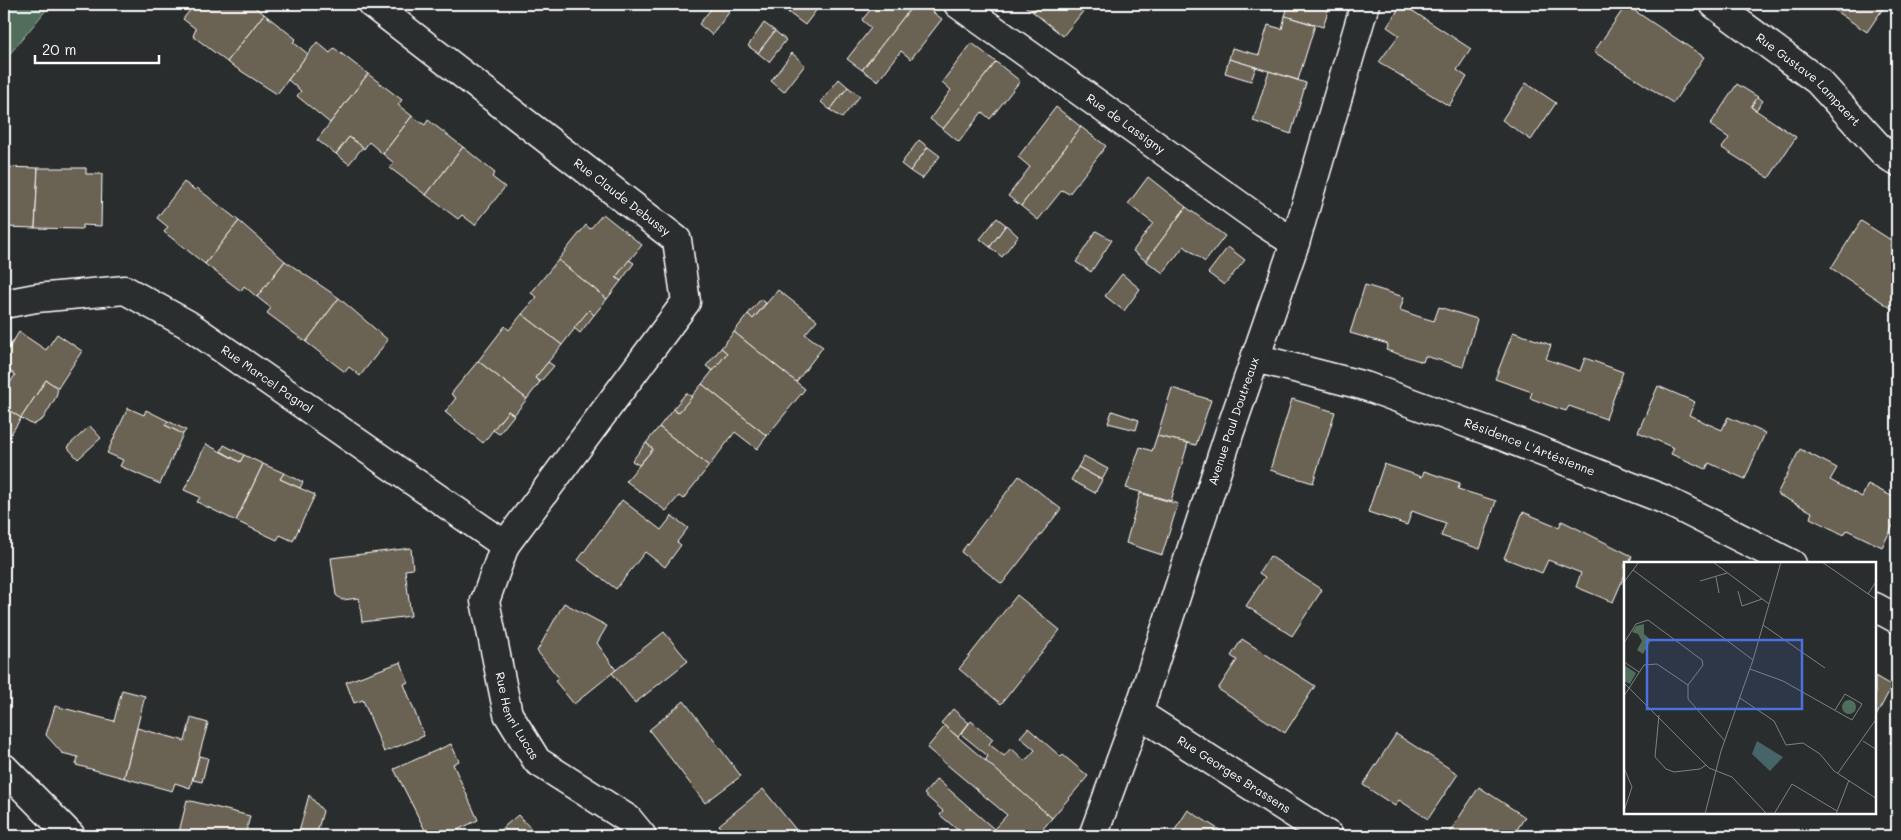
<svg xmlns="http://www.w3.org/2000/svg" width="1901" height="840" font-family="Mali,sans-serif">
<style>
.green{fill:#516d5c;stroke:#a8b6ae}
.building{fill:#6b6252;stroke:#fff}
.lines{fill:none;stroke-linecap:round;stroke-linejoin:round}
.street-casing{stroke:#fff;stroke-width:31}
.secondary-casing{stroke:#fff;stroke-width:31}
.street{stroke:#2a2d2e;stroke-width:28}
.secondary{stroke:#2a2d2e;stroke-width:28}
.labels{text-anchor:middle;stroke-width:4;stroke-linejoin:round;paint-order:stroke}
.street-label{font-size:12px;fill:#fff;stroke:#2a2d2e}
.inset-road{fill:none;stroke:#7f8182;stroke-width:1}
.view{fill:#4a71e0;fill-opacity:0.15;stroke:#4a71e0;stroke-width:2.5}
.inset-edge{fill:none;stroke:#fff;stroke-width:2.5}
</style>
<rect width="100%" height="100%" fill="#2a2d2e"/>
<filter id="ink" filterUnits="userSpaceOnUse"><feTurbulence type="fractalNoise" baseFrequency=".02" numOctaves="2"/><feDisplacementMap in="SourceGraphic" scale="10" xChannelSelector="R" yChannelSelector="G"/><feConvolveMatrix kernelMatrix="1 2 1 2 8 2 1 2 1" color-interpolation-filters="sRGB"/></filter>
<g filter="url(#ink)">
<path class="green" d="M 4,4 L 51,4 L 4,61 Z"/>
<g class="building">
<path d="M 195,4 L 251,4 L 264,14 L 227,62 L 193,36 L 196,29 L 183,19 Z"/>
<path d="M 715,4 L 728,4 L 733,7 L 712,35 L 699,24 Z"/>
<path d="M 778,4 L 796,4 L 789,13 Z"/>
<path d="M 796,4 L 821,4 L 805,25 L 789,13 Z"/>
<path d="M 875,4 L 914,4 L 862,70 L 847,59 L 871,28 L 862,20 Z"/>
<path d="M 914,4 L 922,4 L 942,19 L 911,59 L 901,51 L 878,81 L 862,70 Z"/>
<path d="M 1022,4 L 1039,4 L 1033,12 Z"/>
<path d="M 1039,4 L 1089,4 L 1063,36 L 1033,12 Z"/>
<path d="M 1289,4 L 1330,4 L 1323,27 L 1285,16 Z"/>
<path d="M 1402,4 L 1471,49 L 1457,70 L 1467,77 L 1449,106 L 1379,62 L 1399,35 L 1387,27 Z"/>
<path d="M 1825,4 L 1886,4 L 1867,32 Z"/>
<path d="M 1626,5 L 1704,57 L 1673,103 L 1594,52 Z"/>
<path d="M 264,14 L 296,39 L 293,42 L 308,54 L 277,94 L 227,62 Z"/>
<path d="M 1285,16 L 1315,25 L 1298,80 L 1229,59 L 1232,48 L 1259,55 L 1268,25 L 1282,29 Z"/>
<path d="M 764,23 L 775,31 L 758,53 L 748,46 Z"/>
<path d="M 775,31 L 786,40 L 769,62 L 758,53 Z"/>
<path d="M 317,42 L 330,53 L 334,48 L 368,74 L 330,123 L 297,96 L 301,91 L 288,80 Z"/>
<path d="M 972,43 L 996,62 L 943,129 L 930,119 L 951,90 L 942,82 Z"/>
<path d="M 792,53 L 805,65 L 784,92 L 771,81 Z"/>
<path d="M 1229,59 L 1256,67 L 1251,81 L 1225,73 Z"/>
<path d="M 996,62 L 1020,81 L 990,119 L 982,112 L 959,142 L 943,129 Z"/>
<path d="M 1269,71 L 1306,83 L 1291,134 L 1253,121 Z"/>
<path d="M 368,74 L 402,100 L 398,105 L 412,116 L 383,154 L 369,142 L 364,149 L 349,137 L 336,154 L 317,140 Z"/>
<path d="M 839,79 L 848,87 L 830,110 L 821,102 Z"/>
<path d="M 1526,83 L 1556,103 L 1531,140 L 1502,120 Z"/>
<path d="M 1737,84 L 1758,97 L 1751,107 L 1796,137 L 1769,178 L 1722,148 L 1729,138 L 1710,125 Z"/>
<path d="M 848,87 L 860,96 L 842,118 L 830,110 Z"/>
<path d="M 1758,97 L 1763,101 L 1756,110 L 1751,107 Z"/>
<path d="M 1056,107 L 1081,127 L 1021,206 L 1008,196 L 1030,167 L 1018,157 Z"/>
<path d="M 412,116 L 425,125 L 428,120 L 463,147 L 426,195 L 390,168 L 394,163 L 383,154 Z"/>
<path d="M 1081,127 L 1106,146 L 1069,194 L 1062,190 L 1038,220 L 1021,206 Z"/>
<path d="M 349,137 L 363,147 L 349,164 L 336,154 Z"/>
<path d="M 919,140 L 928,147 L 910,171 L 901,164 Z"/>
<path d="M 463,147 L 495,173 L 492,177 L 505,187 L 475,225 L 462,215 L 458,219 L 426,195 Z"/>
<path d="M 928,147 L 940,156 L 922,179 L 910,171 Z"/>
<path d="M 4,167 L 38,168 L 35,228 L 4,227 Z"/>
<path d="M 38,168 L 86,168 L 86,174 L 102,174 L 101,226 L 82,225 L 82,229 L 35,228 Z"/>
<path d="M 1148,177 L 1186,207 L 1146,261 L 1133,251 L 1153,223 L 1128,204 Z"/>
<path d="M 184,182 L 195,190 L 197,188 L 239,221 L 205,264 L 164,232 L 168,227 L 157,218 Z"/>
<path d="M 1186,207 L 1225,236 L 1205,262 L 1184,246 L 1163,273 L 1146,261 Z"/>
<path d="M 603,214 L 642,245 L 616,277 L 621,281 L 607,299 L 558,260 L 586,225 L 590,229 Z"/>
<path d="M 997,218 L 1006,225 L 990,247 L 980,239 Z"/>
<path d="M 239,221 L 285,261 L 257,297 L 244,286 L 241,291 L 205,264 Z"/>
<path d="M 1861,221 L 1894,242 L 1891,246 L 1897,249 L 1897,312 L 1831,268 Z"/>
<path d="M 1006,225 L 1018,236 L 1002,257 L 990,247 Z"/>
<path d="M 1096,231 L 1112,240 L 1091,272 L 1076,262 Z"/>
<path d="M 1228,247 L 1245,260 L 1224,285 L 1208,273 Z"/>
<path d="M 558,260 L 607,299 L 594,315 L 589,310 L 562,345 L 522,314 L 537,297 L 531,293 Z"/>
<path d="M 629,260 L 634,263 L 621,281 L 616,277 Z"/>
<path d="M 285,261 L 339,298 L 306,342 L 267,313 L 271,308 L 257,297 Z"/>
<path d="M 1122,274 L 1140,289 L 1124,311 L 1105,296 Z"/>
<path d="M 1365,285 L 1404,297 L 1400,310 L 1417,316 L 1434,321 L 1439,307 L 1477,319 L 1463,367 L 1425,356 L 1423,362 L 1386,350 L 1388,344 L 1350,333 Z"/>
<path d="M 778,290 L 817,320 L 805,334 L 823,347 L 796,382 L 734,332 L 748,314 L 753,319 Z"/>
<path d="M 339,298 L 388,340 L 360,376 L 349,367 L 345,372 L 306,342 Z"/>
<path d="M 761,299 L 766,303 L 753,319 L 748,314 Z"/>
<path d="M 589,310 L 594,315 L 580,333 L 574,328 Z"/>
<path d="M 522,314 L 562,345 L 535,378 L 540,382 L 527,399 L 478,361 L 505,326 L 509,330 Z"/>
<path d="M 19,332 L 46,350 L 57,334 L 82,351 L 58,388 L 46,380 L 21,418 L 4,407 L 4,383 L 8,386 L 15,375 L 4,366 L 4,356 Z"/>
<path d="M 734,332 L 805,389 L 767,436 L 702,384 L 727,353 L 721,348 Z"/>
<path d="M 1513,332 L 1551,345 L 1546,359 L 1580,371 L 1585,358 L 1623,372 L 1606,419 L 1569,406 L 1566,411 L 1548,405 L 1530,398 L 1532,392 L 1495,379 Z"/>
<path d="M 721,348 L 727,353 L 713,371 L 706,366 Z"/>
<path d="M 478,361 L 527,399 L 514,415 L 508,411 L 483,443 L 445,412 L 456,398 L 451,394 Z"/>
<path d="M 548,362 L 554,366 L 540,382 L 535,378 Z"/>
<path d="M 46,380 L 58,388 L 56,397 L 43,419 L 33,425 L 21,418 Z"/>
<path d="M 702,384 L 767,436 L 757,449 L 735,432 L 709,466 L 659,427 L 673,409 L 678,413 Z"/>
<path d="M 1658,386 L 1695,402 L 1689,415 L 1706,423 L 1722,430 L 1728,417 L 1765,433 L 1745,479 L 1709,463 L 1706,469 L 1690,462 L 1671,454 L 1674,448 L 1638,432 Z"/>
<path d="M 1172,388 L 1211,400 L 1196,445 L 1157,436 Z"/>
<path d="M 686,393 L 692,397 L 678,413 L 673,409 Z"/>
<path d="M 1292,399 L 1335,412 L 1313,483 L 1270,470 Z"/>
<path d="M 4,407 L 21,418 L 4,445 Z"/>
<path d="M 128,408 L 144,415 L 146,410 L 168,421 L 165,425 L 183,434 L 160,484 L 120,466 L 123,460 L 107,453 Z"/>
<path d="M 508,411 L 514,415 L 499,434 L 493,430 Z"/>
<path d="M 1112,411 L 1139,420 L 1136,430 L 1108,423 Z"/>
<path d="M 168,421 L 186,430 L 183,434 L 165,425 Z"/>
<path d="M 90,426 L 101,438 L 78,459 L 67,447 Z"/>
<path d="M 659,427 L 709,466 L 683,499 L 679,496 L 666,511 L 626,481 L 653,449 L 646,443 Z"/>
<path d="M 1157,436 L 1188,443 L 1171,501 L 1126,488 L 1140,447 L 1152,451 Z"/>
<path d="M 646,443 L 653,449 L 639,465 L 632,461 Z"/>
<path d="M 206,444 L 240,462 L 244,455 L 263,464 L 236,521 L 197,502 L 200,497 L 184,490 Z"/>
<path d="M 224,445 L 244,455 L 240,462 L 221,451 Z"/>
<path d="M 1800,449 L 1837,468 L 1830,480 L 1862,497 L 1868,484 L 1897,499 L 1897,518 L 1882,547 L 1847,530 L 1844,535 L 1810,518 L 1812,512 L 1777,494 Z"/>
<path d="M 1084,456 L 1108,469 L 1102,480 L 1078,467 Z"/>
<path d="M 263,464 L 284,473 L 280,479 L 315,495 L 293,541 L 280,535 L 277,540 L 236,521 Z"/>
<path d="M 1384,464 L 1422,477 L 1424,471 L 1460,483 L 1458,489 L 1496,501 L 1480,549 L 1441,536 L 1446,523 L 1428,517 L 1412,511 L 1407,525 L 1368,512 Z"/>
<path d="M 1078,467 L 1102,480 L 1095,493 L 1071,480 Z"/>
<path d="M 284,473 L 303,482 L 300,488 L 280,479 Z"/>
<path d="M 1019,476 L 1061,509 L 1002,584 L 961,552 Z"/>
<path d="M 1140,493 L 1178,504 L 1162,555 L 1126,543 Z"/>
<path d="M 622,500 L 661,530 L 672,516 L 688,528 L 677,542 L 681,545 L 665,567 L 645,552 L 616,589 L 578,560 Z"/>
<path d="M 1523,512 L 1559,527 L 1562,521 L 1632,556 L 1629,564 L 1625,564 L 1625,574 L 1613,602 L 1576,587 L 1581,573 L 1548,560 L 1542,573 L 1504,558 Z"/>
<path d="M 411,548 L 413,569 L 405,570 L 411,616 L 362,622 L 359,598 L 342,600 L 336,595 L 331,558 Z"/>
<path d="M 1270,556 L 1322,590 L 1292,636 L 1246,606 L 1265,577 L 1259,573 Z"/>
<path d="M 1017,595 L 1060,630 L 1001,704 L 959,669 Z"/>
<path d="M 564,603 L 607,626 L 597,643 L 616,670 L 574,704 L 555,681 L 559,678 L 537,651 Z"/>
<path d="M 664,632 L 688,661 L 635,703 L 612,673 Z"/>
<path d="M 1242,639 L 1315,686 L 1285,733 L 1218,689 L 1237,660 L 1231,656 Z"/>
<path d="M 401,662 L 408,682 L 404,684 L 424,736 L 384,752 L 363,700 L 354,703 L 346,682 Z"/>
<path d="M 1875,676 L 1892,686 L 1875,718 Z"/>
<path d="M 122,690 L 145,696 L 124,778 L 76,765 L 78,757 L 62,753 L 46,735 L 55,706 L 114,721 Z"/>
<path d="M 684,701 L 741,776 L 705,803 L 649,730 Z"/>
<path d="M 953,709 L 969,723 L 958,737 L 941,723 Z"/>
<path d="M 191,718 L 208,723 L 190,788 L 175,783 L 172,791 L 124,778 L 137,728 L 185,741 Z"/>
<path d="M 971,721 L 993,739 L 989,744 L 1004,756 L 1011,748 L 1025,761 L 1035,750 L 1020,737 L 1028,728 L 1061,757 L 1063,755 L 1088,776 L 1052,818 L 985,761 L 988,756 L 961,734 Z"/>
<path d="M 945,726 L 1052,818 L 1037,836 L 1003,836 L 994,829 L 1007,815 L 927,748 Z"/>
<path d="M 1897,732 L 1897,747 L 1890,743 Z"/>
<path d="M 1396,734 L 1458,774 L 1428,819 L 1399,800 L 1395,806 L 1363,785 Z"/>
<path d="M 451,744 L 459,761 L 453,764 L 478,820 L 445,836 L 428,836 L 394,769 Z"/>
<path d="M 199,756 L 208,758 L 202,782 L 193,780 Z"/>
<path d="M 937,779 L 994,829 L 1003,836 L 965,836 L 940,815 L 943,811 L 924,794 Z"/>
<path d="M 1479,787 L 1525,817 L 1513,836 L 1447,836 Z"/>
<path d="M 763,789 L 801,836 L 728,836 L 719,825 Z"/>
<path d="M 309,795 L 323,811 L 316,836 L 298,836 Z"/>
<path d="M 187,800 L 250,816 L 245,836 L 178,836 Z"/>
<path d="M 1188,810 L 1229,836 L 1171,836 Z"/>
<path d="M 518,815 L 538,836 L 493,836 Z"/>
<path d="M 271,832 L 288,836 L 269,836 Z"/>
</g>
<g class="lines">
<defs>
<g id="street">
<path id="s1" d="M 372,4 L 677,240 L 686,302 L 505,545 L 485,601 L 508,714 L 537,761 L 628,819 L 642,836"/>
<path id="s2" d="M 958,4 L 1264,223 L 1295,243"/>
<path id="s3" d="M 1714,4 L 1818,81 L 1884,153 L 1897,162"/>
<path id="s4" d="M 4,304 L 36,298 L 125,290 L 187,324 L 505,545"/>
<path id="s5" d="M 1255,358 L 1365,386 L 1494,433 L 1663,499 L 1792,564"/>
<path d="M 1875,607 L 1897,619"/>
<path id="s6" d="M 1138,713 L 1329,836"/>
<path d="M 4,768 L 71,836"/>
</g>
<g id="secondary">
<path id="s7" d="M 1093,836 L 1138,713 L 1229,434 L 1295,243 L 1365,4"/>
</g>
</defs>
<use href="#street" class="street-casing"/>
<use href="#secondary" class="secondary-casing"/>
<use href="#street" class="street"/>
<use href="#secondary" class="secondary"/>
</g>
</g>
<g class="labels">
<g class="street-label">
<text dy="4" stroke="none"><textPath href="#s3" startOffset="121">Rue Gustave Lampaert</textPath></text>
<text dy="4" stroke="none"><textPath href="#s2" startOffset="206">Rue de Lassigny</textPath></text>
<text dy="4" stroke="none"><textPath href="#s1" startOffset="316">Rue Claude Debussy</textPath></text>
<text dy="4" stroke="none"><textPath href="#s4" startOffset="290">Rue Marcel Pagnol</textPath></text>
<text dy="4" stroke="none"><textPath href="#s7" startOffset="438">Avenue Paul Doutreaux</textPath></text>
<text dy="4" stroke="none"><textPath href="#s5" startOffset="289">Résidence L'Artésienne</textPath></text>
<text dy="4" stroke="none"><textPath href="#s1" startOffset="931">Rue Henri Lucas</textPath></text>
<text dy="4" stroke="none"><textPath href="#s6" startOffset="114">Rue Georges Brassens</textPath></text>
</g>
</g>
<g transform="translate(1624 562)">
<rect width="252" height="252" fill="#2a2d2e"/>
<path d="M 20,62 L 20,72 L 27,78 L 19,92 L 13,88 L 18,79 L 14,72 L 8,70 L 12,64 ZM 0,103 L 12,111 L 6,122 L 0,119 ZM218 145a7 7 0 1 1 14 0a7 7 0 1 1-14 0Z" fill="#516d5c"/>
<path d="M 133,179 L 159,195 L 146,209 L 128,192 Z" fill="#476568"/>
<path class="inset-road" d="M 89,0 L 145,42M 198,0 L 253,38M 9,8 L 129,98M 92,15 L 95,31M 76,19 L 103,11M 0,20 L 15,0M 114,29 L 118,44 L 138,37M 244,32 L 253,18M 139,63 L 201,106M 0,81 L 12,62 L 24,58 L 78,98 L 79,103 L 64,123 L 64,137 L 101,179M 0,100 L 15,110M 126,107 L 159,119 L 228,158 L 238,142 L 221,132 L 211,148M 0,121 L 85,206 L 108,215 L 143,252M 0,134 L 20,103 L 33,102 L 64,123M 116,136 L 150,159 L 162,183 L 179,181 L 196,192 L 210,209 L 253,237M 35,153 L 31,195 L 42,207 L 50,210 L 76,207 L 82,203M 239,179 L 253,188M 0,206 L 8,225 L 0,249M 214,211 L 253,156M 81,252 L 97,189 L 129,98 L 157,0M 150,252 L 168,222 L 213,249M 212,252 L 225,218"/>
<path class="view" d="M 23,78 L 178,78 L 178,147 L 23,147 Z"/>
<rect width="252" height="252" class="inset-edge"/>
</g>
<rect width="1901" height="840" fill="none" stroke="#2a2d2e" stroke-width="20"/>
<rect x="10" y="10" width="1881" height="820" fill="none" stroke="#fff" stroke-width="2" filter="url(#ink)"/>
<path d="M35 55v8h124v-8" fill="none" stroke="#ffffff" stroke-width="2.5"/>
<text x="42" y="55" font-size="15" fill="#ffffff" stroke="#2a2d2e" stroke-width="4" paint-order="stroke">20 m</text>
</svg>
